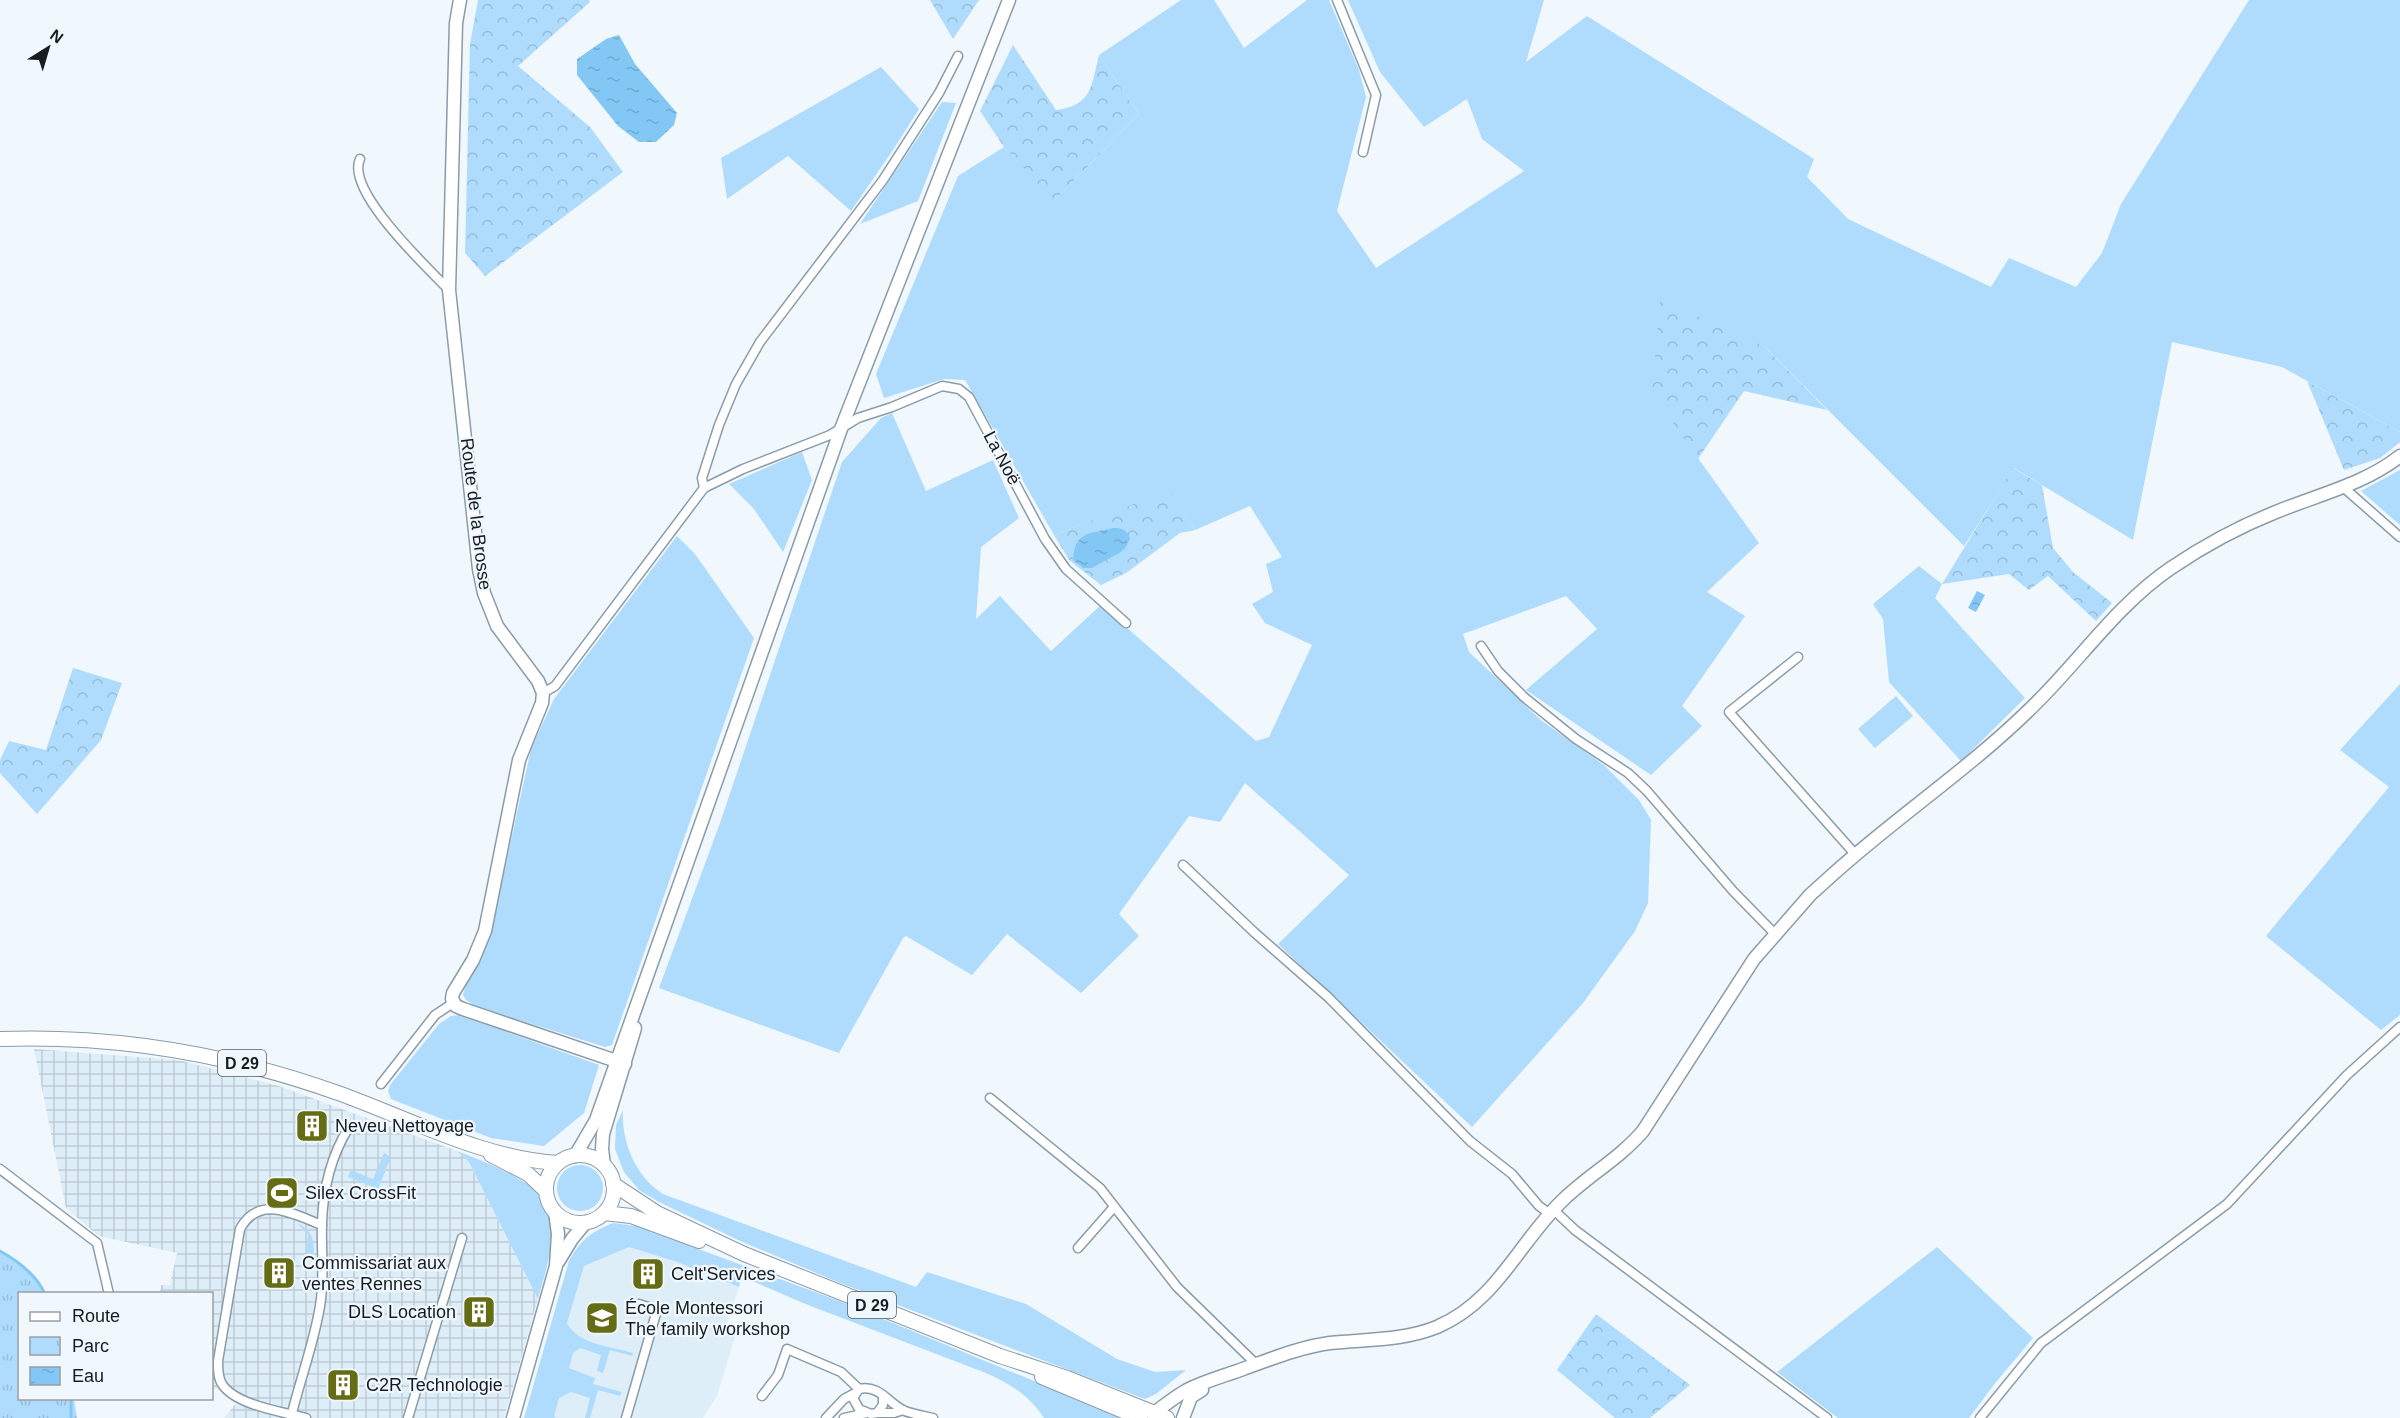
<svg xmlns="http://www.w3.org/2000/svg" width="2400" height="1418" font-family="Arial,sans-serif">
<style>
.built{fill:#deeef9}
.industrial{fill:url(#industrial-grid)}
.grass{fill:#afdcfc}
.forest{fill:url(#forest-crowns)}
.park{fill:url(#park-tufts)}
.water{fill:url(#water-ripples)}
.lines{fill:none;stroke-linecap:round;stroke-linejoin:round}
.stream{stroke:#83c7f4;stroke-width:3}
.street-casing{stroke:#8a9ca8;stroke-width:11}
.secondary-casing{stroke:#8a9ca8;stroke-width:15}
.primary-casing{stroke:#8a9ca8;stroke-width:16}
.street{stroke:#fff;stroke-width:8}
.secondary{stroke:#fff;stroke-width:12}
.primary{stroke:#fff;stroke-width:14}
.labels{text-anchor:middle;stroke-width:4.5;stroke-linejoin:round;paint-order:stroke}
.shield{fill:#f0f7fd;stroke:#575e63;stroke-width:1.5}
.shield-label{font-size:16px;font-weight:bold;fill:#161c21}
.street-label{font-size:18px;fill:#161c21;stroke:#f0f7fd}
.poi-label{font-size:18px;fill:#161c21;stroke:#f0f7fd;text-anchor:start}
</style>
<defs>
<pattern id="industrial-grid" width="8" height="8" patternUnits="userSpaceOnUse" patternTransform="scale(1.5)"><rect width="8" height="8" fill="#deeef9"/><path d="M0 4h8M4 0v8" fill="none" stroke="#beccd5"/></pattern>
<pattern id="forest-crowns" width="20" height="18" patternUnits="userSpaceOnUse" patternTransform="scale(1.5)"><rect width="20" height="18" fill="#afdcfc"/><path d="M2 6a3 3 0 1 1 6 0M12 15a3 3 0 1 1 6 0" fill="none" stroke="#96bcd8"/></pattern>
<pattern id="park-tufts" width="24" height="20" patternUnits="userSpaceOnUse" patternTransform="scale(1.5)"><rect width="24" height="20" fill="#afdcfc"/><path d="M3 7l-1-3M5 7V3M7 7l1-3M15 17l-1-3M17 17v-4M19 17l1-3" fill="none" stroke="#96bcd8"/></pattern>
<pattern id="water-ripples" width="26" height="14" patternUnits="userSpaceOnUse" patternTransform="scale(1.5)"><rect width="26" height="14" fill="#83c7f4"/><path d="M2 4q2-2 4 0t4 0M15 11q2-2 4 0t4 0" fill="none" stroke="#70aad1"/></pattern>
</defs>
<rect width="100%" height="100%" fill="#f0f7fd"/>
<path class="built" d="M 629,1247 L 677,1262 L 739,1287 L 727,1324 L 738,1327 L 717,1396 L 703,1418 L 526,1418 L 570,1311 L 584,1266 Z"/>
<path class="industrial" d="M 34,1049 L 178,1060 L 279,1086 L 457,1151 L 469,1162 L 538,1299 L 504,1418 L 224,1418 L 236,1403 L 217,1388 L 212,1390 L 212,1294 L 160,1293 L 161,1285 L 170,1285 L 177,1253 L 99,1236 L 66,1208 Z"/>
<g class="grass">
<path d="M 1181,0 L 1214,0 L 1244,48 L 1307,0 L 1329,0 L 1359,70 L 1366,97 L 1337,211 L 1376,268 L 1524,171 L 1482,139 L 1467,99 L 1424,127 L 1380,72 L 1348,0 L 1544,0 L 1526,62 L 1587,16 L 1814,159 L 1807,177 L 1848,219 L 1991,287 L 2009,258 L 2076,287 L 2102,253 L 2121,204 L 2249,0 L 2400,0 L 2400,432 L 2282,367 L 2172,342 L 2133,540 L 2014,468 L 1964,546 L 1764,346 L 1690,447 L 1759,543 L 1707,592 L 1745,616 L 1682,706 L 1702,726 L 1651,775 L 1526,690 L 1597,629 L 1566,596 L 1463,634 L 1469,652 L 1542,721 L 1604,765 L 1639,800 L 1651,820 L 1648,903 L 1635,931 L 1583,1003 L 1472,1127 L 1278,944 L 1349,875 L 1245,783 L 1220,822 L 1189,816 L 1119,914 L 1139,936 L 1081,993 L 1007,934 L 972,975 L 906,936 L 903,938 L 839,1053 L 659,988 L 720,823 L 842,462 L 881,418 L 892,413 L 926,491 L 993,460 L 1019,518 L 981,547 L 976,619 L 1000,596 L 1051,651 L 1101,605 L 1256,741 L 1269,737 L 1312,645 L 1265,623 L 1252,604 L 1273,592 L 1266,564 L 1282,557 L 1250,506 L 1195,530 L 1170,491 L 1054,535 L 965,380 L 944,379 L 884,398 L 876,374 L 958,176 L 1004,147 L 1055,200 L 1139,114 L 1099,55 Z"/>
<path d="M 881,67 L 919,109 L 893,150 L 851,211 L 788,156 L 727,199 L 721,158 Z"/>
<path d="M 942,102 L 956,103 L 918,201 L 860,224 Z"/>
<path d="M 802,452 L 812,480 L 783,552 L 754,509 L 729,484 Z"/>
<path d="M 2400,470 L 2400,525 L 2361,491 Z"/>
<path d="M 677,536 L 695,554 L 754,638 L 612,1045 L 605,1047 L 475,1006 L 466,1000 L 463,995 L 467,981 L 490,936 L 531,749 L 554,699 Z"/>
<path d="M 1919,566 L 1942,584 L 1935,598 L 2025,698 L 1961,761 L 1889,682 L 1883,619 L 1873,604 Z"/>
<path d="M 2400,684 L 2400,1015 L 2381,1030 L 2266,936 L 2389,787 L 2340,750 Z"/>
<path d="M 1896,696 L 1913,716 L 1875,748 L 1858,729 Z"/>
<path d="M 459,1015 L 599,1065 L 584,1113 L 544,1146 L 491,1138 L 391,1099 L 388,1091 L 390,1085 L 439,1024 L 451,1016 Z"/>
<path d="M 623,1110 C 621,1142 636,1177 663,1194 L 916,1287 L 927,1272 L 1026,1304 L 1117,1359 L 1155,1372 L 1186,1370 L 1156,1394 L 1145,1399 L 840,1283 L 738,1240 L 659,1202 L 639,1190 L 624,1172 L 615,1149 L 616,1125 Z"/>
<path d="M 457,1151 C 478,1159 522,1176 536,1192 C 542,1199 550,1217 551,1226 C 554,1249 544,1276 538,1299 L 469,1162 Z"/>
<path d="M 384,1153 L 391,1157 L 378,1189 L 348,1177 L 351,1170 L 373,1179 Z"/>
<circle cx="580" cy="1188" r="23"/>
<path d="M 297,1223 C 314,1231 315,1243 313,1260 L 306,1259 L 308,1234 Z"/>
<path d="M 613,1223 L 636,1226 L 842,1302 L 1124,1418 L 1044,1418 C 1029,1395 1010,1384 986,1373 L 803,1303 L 741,1276 L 739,1287 L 677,1262 L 629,1247 L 584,1266 L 567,1323 C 577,1344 613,1347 633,1353 L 632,1356 L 610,1350 L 603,1373 L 597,1371 L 601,1355 L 580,1348 L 573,1353 L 569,1368 L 595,1378 L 593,1384 L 622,1392 L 620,1396 L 598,1390 L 590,1418 L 585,1418 L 590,1398 L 571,1392 L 559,1398 L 554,1417 L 557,1418 L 524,1418 L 569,1261 C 581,1239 590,1233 613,1223 Z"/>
<path d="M 1937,1247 L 2033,1338 L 1996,1382 L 1969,1418 L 1838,1418 L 1777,1372 Z"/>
</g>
<g class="forest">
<path d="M 478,0 L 589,0 L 590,2 L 518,66 L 590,127 L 623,172 L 485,276 L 465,253 L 470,44 Z"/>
<path d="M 930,0 L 979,0 L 953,39 Z"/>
<path d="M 1013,45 L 1056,110 C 1093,105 1091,86 1099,55 L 1139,114 L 1054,201 L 1004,147 L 980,111 Z"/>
<path d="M 1660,300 L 1764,346 L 1827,410 L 1744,391 L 1698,459 L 1652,392 Z"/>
<path d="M 2307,381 L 2400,432 L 2400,442 L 2380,458 L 2344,470 Z"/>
<path d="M 2013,468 L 2042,485 L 2053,548 L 2073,572 L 2112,603 L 2096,621 L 2048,576 L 2029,590 L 2009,574 L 1942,584 Z"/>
<path d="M 1170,490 L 1195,530 L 1180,533 L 1126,573 L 1101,585 L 1069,560 L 1054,535 Z"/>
<path d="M 73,668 L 122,683 L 101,740 L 37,814 L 0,773 L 0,760 L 9,741 L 46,750 Z"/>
<path d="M 1596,1314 L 1690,1385 L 1650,1418 L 1615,1418 L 1557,1370 Z"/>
</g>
<path class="park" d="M 0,1252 C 18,1261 36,1274 45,1293 L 20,1294 L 20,1398 L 74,1399 L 77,1418 L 0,1418 Z"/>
<g class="water">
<path d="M 619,35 L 635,64 L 677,113 L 674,125 L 656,142 L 639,142 L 618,126 L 577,75 L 577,59 L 606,39 Z"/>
<path d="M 1113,528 C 1122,528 1126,529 1130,538 L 1126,547 L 1121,552 L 1092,568 L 1083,568 L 1073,560 C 1075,531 1089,534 1113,528 Z"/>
<path d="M 1977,591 L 1985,595 L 1976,612 L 1968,608 Z"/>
</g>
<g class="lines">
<g class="stream">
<path d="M 0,1251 C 18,1261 36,1274 45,1294"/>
<path d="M 71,1398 L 71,1418"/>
</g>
<defs>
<g id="street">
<path d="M 1337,0 L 1376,95 L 1363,152"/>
<path d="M 360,159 C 345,191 428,268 449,290"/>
<path d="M 2343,487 L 2400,537"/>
<path d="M 704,488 L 702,478 L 719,425 L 736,384 L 760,342 L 883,180 L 939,93 L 958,56"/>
<path d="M 1481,646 L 1498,671 L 1524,697 L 1576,739 L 1628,773 L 1647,791 L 1733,891 L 1775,934"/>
<path d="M 1798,657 L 1729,712 L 1855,854"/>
<path d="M 543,693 L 555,686 L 704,488 L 743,469 L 830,435 L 858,418 L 892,407 L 942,386 L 959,389 L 969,397 L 1045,539 L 1066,569 L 1126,623"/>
<path d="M 1183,865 L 1255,933 L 1328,997 L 1470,1141 L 1512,1174 L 1539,1206 L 1546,1211 L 1557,1213 L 1575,1230 L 1827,1418"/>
<path d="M 381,1084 L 435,1015 L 453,1003"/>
<path d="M 990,1098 L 1100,1188 L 1177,1287 L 1256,1364"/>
<path d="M 0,1169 L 97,1243 L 109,1294"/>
<path d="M 1078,1248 L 1114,1207"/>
<path d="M 883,1395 L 883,1405 L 877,1413 L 871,1414 L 859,1409 L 853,1398 L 859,1389 C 879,1384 889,1404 905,1411 C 913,1414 924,1416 933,1418"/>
<path d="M 762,1396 L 778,1375 L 787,1349 L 841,1372 L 859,1389"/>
<path d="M 877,1413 L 894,1413 L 903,1410"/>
<path d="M 291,1417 C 300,1380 314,1343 320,1306 C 325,1278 321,1251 322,1223 C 323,1189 331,1156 349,1127"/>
<path d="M 306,1418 C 283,1412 235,1405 222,1384 C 218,1378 218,1369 218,1361 L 240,1229 C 259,1194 293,1214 322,1225"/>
<path d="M 408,1418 L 462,1238"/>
<path d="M 626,1418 L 657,1310 L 639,1304"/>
<path d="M 826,1418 L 844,1399 L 855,1393"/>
<path d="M 844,1418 L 867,1413"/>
<path d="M 1980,1418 L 2041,1343 L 2227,1204 L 2347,1075 L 2400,1027"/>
</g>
<g id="secondary">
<path d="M 460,0 L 456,23 L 449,290 L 479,569 L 484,593 L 497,626 L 538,681 L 543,693 L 542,703 L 519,760 L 485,931 L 473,960 L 453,993 L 452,999 L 456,1006 L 463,1009 L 625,1064"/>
<path d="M 575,1156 L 596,1120 L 841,429 L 1009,0"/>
<path d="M 604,1165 L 602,1149 L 603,1134 L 635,1028"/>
<path d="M 558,1262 L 572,1239 L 586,1222"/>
<path d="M 1154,1413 C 1165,1405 1176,1396 1187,1390 C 1205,1381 1224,1376 1243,1369 C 1271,1359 1300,1347 1330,1343 C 1367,1339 1402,1341 1437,1327 C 1498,1301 1519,1241 1564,1199 C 1589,1175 1620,1158 1643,1131 L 1754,959 L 1810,895 L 1831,876 C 1894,819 1966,771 2027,712 C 2076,666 2115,606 2171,568 C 2205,545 2238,527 2276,512 C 2317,495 2365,484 2400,456"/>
<path d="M 513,1418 L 556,1266 L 558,1234 L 555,1212"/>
<path d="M 1183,1418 L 1191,1397 L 1202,1390"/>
</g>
<g id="primary">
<path d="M 0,1039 C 116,1035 229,1054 338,1093 C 408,1118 484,1159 558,1163"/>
<path d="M 491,1155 L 528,1174 L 546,1191"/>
<circle cx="580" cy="1189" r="34"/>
<path d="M 613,1184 L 657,1213 L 744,1254 L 1000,1356 L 1067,1378 L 1167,1418"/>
<path d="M 604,1213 L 631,1216 L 699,1241"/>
<path d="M 1042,1377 L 1140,1418"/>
</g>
</defs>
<use href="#street" class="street-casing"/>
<use href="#secondary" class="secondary-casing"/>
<use href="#primary" class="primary-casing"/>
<use href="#street" class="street"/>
<use href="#secondary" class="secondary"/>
<use href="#primary" class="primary"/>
</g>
<defs>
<symbol id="building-square" viewBox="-11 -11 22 22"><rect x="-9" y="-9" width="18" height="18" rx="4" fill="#656d14" stroke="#f0f7fd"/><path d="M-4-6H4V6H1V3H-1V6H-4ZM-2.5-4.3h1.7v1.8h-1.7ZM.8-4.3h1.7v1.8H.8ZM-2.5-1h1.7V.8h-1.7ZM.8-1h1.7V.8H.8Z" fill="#fff"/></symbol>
<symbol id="stadium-square" viewBox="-11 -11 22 22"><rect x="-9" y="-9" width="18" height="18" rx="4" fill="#656d14" stroke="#f0f7fd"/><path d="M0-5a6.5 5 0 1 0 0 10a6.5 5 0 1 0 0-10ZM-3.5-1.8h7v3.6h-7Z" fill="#fff"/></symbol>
<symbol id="school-square" viewBox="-11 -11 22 22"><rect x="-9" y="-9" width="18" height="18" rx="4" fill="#656d14" stroke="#f0f7fd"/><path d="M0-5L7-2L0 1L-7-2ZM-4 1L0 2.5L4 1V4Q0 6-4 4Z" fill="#fff"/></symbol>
</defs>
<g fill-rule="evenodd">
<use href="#building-square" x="293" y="1107" width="38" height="38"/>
<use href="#stadium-square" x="263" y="1174" width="38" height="38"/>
<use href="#building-square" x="260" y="1254" width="38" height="38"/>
<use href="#building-square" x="629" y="1255" width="38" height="38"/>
<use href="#building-square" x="460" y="1293" width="38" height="38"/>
<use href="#school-square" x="583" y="1299" width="38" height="38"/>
<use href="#building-square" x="324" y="1366" width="38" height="38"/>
</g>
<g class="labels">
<g class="shield">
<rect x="218" y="1050" width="48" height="26" rx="4.5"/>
<rect x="848" y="1292" width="48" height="26" rx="4.5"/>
</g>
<g class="shield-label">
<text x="242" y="1069">D 29</text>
<text x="872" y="1311">D 29</text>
</g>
<g class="street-label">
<text transform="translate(1002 458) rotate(62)" y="6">La Noë</text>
<text transform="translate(476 514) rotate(83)" y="6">Route de la Brosse</text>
</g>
<g class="poi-label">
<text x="335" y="1132">Neveu Nettoyage</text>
<text x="305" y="1199">Silex CrossFit</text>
<text x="302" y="1269">Commissariat aux<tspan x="302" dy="21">ventes Rennes</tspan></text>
<text x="671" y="1280">Celt'Services</text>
<text x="625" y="1314">École Montessori<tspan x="625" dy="21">The family workshop</tspan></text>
<text x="456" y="1318" text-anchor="end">DLS Location</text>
<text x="366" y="1391">C2R Technologie</text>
</g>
</g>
<rect x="18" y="1292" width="195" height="108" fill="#f0f7fd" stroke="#999fa5" stroke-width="1.5"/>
<rect x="30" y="1312" width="30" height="9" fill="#ffffff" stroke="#999fa5" stroke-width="1.5"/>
<text x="72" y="1322" font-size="18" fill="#161c21">Route</text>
<rect x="30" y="1337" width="30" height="18" fill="url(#park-tufts)" stroke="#999fa5" stroke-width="1.5"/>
<text x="72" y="1352" font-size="18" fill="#161c21">Parc</text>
<rect x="30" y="1367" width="30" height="18" fill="url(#water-ripples)" stroke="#999fa5" stroke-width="1.5"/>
<text x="72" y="1382" font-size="18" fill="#161c21">Eau</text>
<g transform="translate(48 48) rotate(37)" stroke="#f0f7fd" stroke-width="4.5" paint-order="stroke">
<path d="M0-4.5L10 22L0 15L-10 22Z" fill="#161c21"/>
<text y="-9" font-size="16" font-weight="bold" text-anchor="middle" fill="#161c21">N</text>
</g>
</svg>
